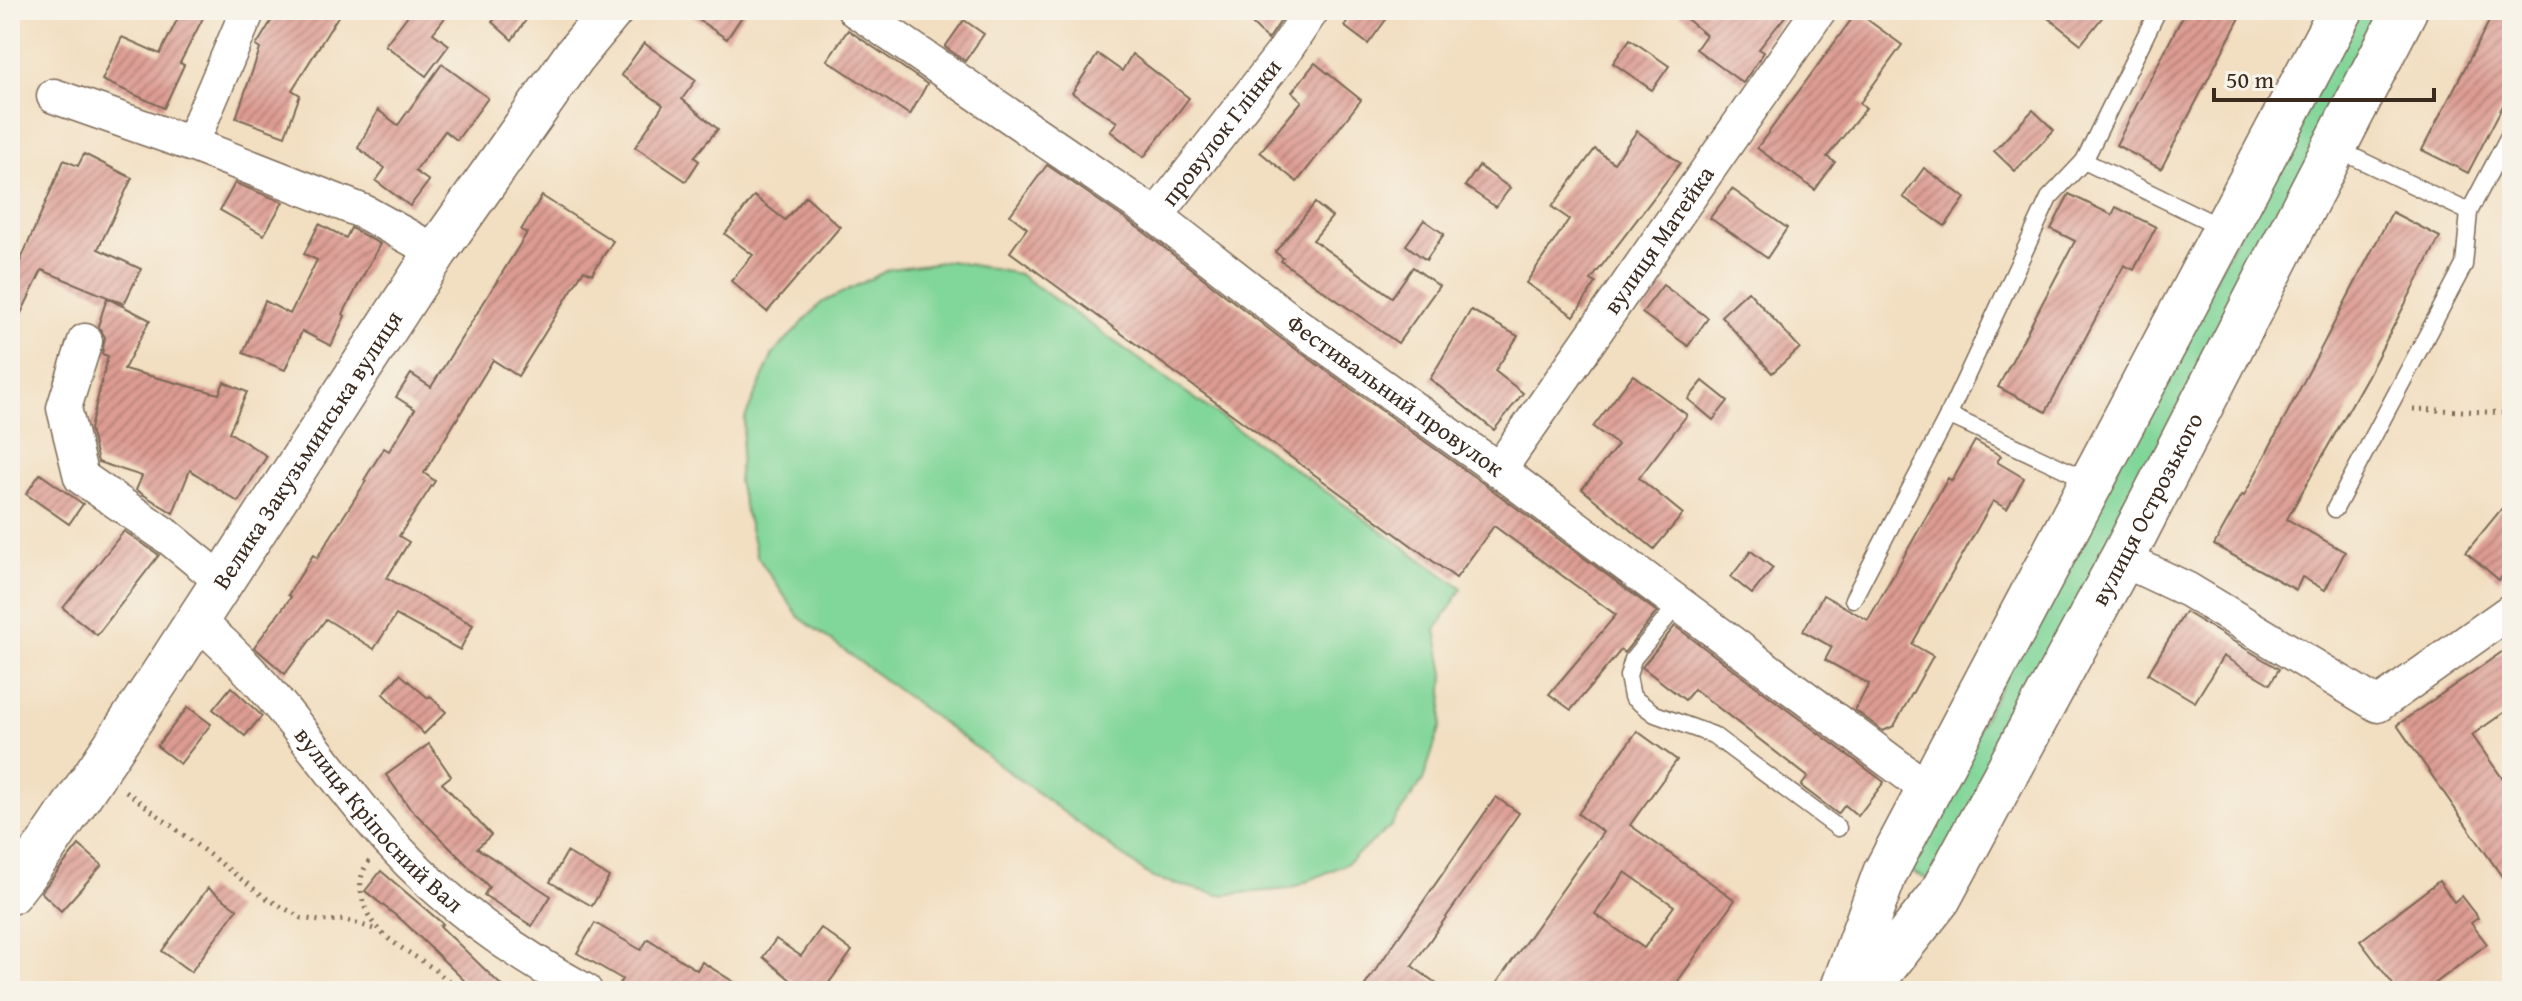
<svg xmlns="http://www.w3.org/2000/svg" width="2522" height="1001" font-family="'Gentium Book Plus',serif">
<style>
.grass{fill:#81d699;stroke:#5e805c;stroke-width:2}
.building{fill:url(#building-hatch);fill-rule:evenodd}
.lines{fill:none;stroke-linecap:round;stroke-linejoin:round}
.service-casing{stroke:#7b6957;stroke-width:19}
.minor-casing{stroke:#7b6957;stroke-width:37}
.tertiary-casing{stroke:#7b6957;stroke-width:45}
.secondary-casing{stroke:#7b6957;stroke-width:47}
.path{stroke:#7b6957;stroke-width:5;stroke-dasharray:2 6;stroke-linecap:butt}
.service{stroke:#fff;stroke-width:16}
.minor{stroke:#fff;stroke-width:34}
.tertiary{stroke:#fff;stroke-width:42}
.secondary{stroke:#fff;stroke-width:44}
.labels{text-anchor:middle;stroke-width:6;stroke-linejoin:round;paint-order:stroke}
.street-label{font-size:24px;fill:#3b2a1e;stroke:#f7f3e8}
</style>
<defs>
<pattern id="building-hatch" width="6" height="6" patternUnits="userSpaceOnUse" patternTransform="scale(2)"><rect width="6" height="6" fill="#dd9c93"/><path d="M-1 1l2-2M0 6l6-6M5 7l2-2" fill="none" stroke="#b47f77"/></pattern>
</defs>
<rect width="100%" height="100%" fill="#f7f3e8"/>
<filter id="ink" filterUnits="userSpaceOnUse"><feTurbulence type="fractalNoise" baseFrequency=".0125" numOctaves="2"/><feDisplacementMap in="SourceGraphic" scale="16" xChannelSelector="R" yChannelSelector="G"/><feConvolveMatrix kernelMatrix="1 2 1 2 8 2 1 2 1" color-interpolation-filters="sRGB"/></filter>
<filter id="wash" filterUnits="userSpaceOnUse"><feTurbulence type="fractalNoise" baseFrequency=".006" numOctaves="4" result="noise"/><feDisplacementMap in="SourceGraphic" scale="32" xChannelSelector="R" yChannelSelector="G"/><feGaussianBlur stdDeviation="1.8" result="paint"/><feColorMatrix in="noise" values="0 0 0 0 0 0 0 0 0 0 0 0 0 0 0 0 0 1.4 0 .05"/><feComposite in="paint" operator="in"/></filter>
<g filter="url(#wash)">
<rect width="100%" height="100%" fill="#f2dec0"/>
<g class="grass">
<path d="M 2356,10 L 2392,10 L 1938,885 L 1905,868 Z"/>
<path d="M 950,261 L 1019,274 L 1462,588 L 1436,630 L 1444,674 L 1441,725 L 1423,780 L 1390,827 L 1346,864 L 1290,889 L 1219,895 L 1153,878 L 799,617 L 757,556 L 738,482 L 745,418 L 773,354 L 821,303 L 890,269 Z"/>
</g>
<g id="blocks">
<g class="building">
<path d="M 182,10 L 191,10 L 204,16 L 180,63 L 184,65 L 164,108 L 102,80 L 122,37 L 160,54 Z"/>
<path d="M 278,10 L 342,10 L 292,90 L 300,95 L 285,136 L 236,118 L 260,49 L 256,46 Z"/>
<path d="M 412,10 L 451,10 L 433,33 L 449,45 L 426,76 L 385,45 Z"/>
<path d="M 503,10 L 533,10 L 512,40 L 492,22 Z"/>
<path d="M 684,10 L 746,10 L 727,39 Z"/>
<path d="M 1238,10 L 1288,10 L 1268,40 Z"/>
<path d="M 1355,10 L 1393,10 L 1368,44 L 1344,26 Z"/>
<path d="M 1676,10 L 1790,10 L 1759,49 L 1764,52 L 1743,83 L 1696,49 L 1706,35 Z"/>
<path d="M 2038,10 L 2108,10 L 2081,44 Z"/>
<path d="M 2186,10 L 2244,10 L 2161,169 L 2116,145 Z"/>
<path d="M 2495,10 L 2512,10 L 2512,88 L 2468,173 L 2422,150 Z"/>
<path d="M 1857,12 L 1902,45 L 1860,103 L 1866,108 L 1827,157 L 1835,162 L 1815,190 L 1757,148 Z"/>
<path d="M 964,20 L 984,34 L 965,61 L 945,47 Z"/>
<path d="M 848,30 L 927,84 L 910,115 L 827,60 Z"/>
<path d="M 1630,39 L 1669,66 L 1652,90 L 1613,63 Z"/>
<path d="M 644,43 L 696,80 L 682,99 L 718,129 L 694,157 L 699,161 L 686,181 L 635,147 L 663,105 L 621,75 Z"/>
<path d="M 1098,54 L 1122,71 L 1132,54 L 1189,98 L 1144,157 L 1110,131 L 1117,122 L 1072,93 Z"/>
<path d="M 1315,63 L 1361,100 L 1297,182 L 1260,152 L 1302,101 L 1292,92 Z"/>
<path d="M 442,64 L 488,98 L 457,140 L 445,131 L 415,171 L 429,181 L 410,206 L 376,181 L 385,168 L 358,148 L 378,110 L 398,125 Z"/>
<path d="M 2033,110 L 2054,130 L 2015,171 L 1994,151 Z"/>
<path d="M 1637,131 L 1680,163 L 1591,280 L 1596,283 L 1574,316 L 1526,283 L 1569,219 L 1552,207 L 1595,149 L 1614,163 Z"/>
<path d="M 84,154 L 132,178 L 98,249 L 141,269 L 124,304 L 42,270 L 10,336 L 10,285 L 64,160 L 78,166 Z"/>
<path d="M 1047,165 L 1144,232 L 1279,337 L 1487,486 L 1657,612 L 1624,653 L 1621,650 L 1571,710 L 1549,694 L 1616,615 L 1494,526 L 1456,578 L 1010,252 L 1027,228 L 1010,215 Z"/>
<path d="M 1479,166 L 1510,188 L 1496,207 L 1465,186 Z"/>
<path d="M 1924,168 L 1965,198 L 1945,226 L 1903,197 Z"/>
<path d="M 235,183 L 283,202 L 264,235 L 220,210 Z"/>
<path d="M 1732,189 L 1787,228 L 1767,258 L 1710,218 Z"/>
<path d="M 2069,194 L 2112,215 L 2116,207 L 2156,227 L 2134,270 L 2124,265 L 2046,412 L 1998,387 L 2075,241 L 2051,229 Z"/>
<path d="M 542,196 L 613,241 L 592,274 L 584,270 L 518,376 L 493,360 L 424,473 L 435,481 L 399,536 L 409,542 L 387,578 L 473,625 L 460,650 L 396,615 L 374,649 L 326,619 L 285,674 L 254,647 L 291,597 L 288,595 L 313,555 L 317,558 L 366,481 L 364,480 L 384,448 L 389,451 L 415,409 L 396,397 L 411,374 L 431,387 L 527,233 L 521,230 Z"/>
<path d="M 754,196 L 785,220 L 806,196 L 840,227 L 767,312 L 731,281 L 753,255 L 725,234 Z"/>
<path d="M 1315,203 L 1332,217 L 1313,240 L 1392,297 L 1413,267 L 1439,286 L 1398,343 L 1281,261 L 1283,258 L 1275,252 Z"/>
<path d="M 2392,212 L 2440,237 L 2367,377 L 2287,519 L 2345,552 L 2325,590 L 2302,577 L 2296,590 L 2214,545 L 2242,495 L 2244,496 Z"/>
<path d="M 1424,220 L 1444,234 L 1426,260 L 1406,245 Z"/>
<path d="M 319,224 L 346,238 L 351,228 L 380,244 L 343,314 L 345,316 L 331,346 L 302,331 L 285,370 L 243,353 L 265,301 L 290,314 L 317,260 L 304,254 Z"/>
<path d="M 1663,285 L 1708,318 L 1688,346 L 1642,313 Z"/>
<path d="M 1748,291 L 1800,348 L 1772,373 L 1721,316 Z"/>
<path d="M 107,298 L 150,320 L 124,369 L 219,394 L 224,382 L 247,392 L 229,432 L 267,456 L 238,502 L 190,470 L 173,513 L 136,490 L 142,476 L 98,462 L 90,429 L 108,356 L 102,354 L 105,337 L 98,326 Z"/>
<path d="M 1471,310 L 1518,336 L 1495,371 L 1523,393 L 1494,430 L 1430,379 Z"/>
<path d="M 1633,375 L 1687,415 L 1639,478 L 1683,514 L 1654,549 L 1582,489 L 1618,445 L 1593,427 Z"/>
<path d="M 1703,381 L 1728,401 L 1713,420 L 1688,399 Z"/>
<path d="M 1975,441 L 2001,456 L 1997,462 L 2024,478 L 2007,509 L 1993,501 L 1912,644 L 1933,656 L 1894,726 L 1883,731 L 1855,710 L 1869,684 L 1825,660 L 1832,647 L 1803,631 L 1823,595 L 1868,620 L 1948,478 L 1952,481 Z"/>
<path d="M 40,474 L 83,504 L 69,524 L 26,494 Z"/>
<path d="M 2512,496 L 2512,565 L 2499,580 L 2466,552 Z"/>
<path d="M 124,531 L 159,555 L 97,635 L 63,608 Z"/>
<path d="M 1751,551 L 1773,568 L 1752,594 L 1731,577 Z"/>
<path d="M 2185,612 L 2279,669 L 2270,684 L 2223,656 L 2195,702 L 2148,674 Z"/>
<path d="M 1675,626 L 1884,782 L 1858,816 L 1845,805 L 1838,814 L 1834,811 L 1801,786 L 1808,777 L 1694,689 L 1685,700 L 1642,667 Z"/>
<path d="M 2512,645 L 2512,707 L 2472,735 L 2512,792 L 2512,891 L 2397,725 Z"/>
<path d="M 400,674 L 428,698 L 430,696 L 446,712 L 424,734 L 383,694 Z"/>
<path d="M 231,687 L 262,716 L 245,736 L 213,709 Z"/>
<path d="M 188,707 L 211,724 L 180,764 L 157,746 Z"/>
<path d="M 1637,731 L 1677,760 L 1630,825 L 1735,900 L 1671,991 L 1491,991 L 1603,832 L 1578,814 ZM 1625,872 L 1674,906 L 1644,948 L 1595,914 Z"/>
<path d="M 429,744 L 451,776 L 442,783 L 491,835 L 477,848 L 551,896 L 532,926 L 484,895 L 489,887 L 409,807 L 386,775 Z"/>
<path d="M 1496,797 L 1519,813 L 1412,966 L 1447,991 L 1361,991 Z"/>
<path d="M 79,845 L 102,865 L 61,911 L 41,892 Z"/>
<path d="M 567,852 L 609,877 L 592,906 L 550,882 Z"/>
<path d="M 381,871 L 443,924 L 440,926 L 507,991 L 475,991 L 404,922 L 365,891 Z"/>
<path d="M 2439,881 L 2454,902 L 2461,896 L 2478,918 L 2471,923 L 2487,944 L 2425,991 L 2398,991 L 2360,941 Z"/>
<path d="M 208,888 L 237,909 L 191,972 L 162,951 Z"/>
<path d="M 595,923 L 641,950 L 648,939 L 697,970 L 702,962 L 748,991 L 615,991 L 622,979 L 577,953 Z"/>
<path d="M 821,928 L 852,951 L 823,991 L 804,991 L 763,957 L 776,939 L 801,956 Z"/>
</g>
</g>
</g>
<g filter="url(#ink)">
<use href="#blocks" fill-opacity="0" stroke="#7b6957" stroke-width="2"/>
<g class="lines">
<defs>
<g id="service">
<path d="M 2337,149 L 2469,212"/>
<path d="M 2084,161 L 2223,228"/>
<path d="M 1948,415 L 2092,482"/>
<path d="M 2335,509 L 2464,265 L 2469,212 L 2512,130"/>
<path d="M 1853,599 L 1947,418 L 2049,198 L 2084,161 L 2158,10"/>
<path d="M 1678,604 L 1633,659 L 1628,676 L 1632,697 L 1655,714 L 1713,735 L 1838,828"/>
</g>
<g id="minor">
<path id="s1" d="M 855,10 L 1156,216 L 1291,321 L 1499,470 L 1929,790"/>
<path d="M 54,96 L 191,144 L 364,212 L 436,252"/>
<path d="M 191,144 L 248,10"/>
<path id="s2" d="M 1156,216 L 1283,53 L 1312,10"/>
<path d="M 85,341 L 64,408 L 81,477 L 171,539 L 222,581"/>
<path id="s3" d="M 1499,470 L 1819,10"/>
<path d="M 2122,559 L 2188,590 L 2378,705 L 2512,610"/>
<path id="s4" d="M 197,621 C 272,682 324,768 388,840 C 446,904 510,950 585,991"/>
</g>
<g id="tertiary">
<path id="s5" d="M 10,893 L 45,848 L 157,682 L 436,252 L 575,55 L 612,10"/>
</g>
<g id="secondary">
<path d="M 1842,991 L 1885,873 L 2341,10"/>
<path id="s6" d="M 1865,991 L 1939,898 L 2122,559 L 2405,10"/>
</g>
</defs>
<use href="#service" class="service-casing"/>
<use href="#minor" class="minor-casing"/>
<use href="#tertiary" class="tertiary-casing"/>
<use href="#secondary" class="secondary-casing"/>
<g class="path">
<path d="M 2413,409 L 2512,413"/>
<path d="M 126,791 L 266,898 L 302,918 L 320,921 L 346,920 L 377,930"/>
<path d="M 369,861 C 361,873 359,882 362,897 C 370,935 401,946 431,967 C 441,974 451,983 461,991"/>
</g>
<use href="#service" class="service"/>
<use href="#minor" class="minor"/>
<use href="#tertiary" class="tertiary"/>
<use href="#secondary" class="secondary"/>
</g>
</g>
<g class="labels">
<g class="street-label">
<text dy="8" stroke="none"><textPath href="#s2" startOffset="106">провулок Глінки</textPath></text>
<text dy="8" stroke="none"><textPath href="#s3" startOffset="280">вулиця Матейка</textPath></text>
<text dy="8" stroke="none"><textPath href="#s1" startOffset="664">Фестивальний провулок</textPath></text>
<text dy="8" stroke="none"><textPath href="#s5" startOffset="534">Велика Закузьминська вулиця</textPath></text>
<text dy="8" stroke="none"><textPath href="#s6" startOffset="560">вулиця Острозького</textPath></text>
<text dy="8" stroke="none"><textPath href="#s4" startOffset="270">вулиця Кріпосний Вал</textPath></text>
</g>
</g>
<rect width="2522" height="1001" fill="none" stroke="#f7f3e8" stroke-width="40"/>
<path d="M2214 88v12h220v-12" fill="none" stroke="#3b2a1e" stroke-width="4"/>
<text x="2226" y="88" font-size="24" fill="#3b2a1e" stroke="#f7f3e8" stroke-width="6" paint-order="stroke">50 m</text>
</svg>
